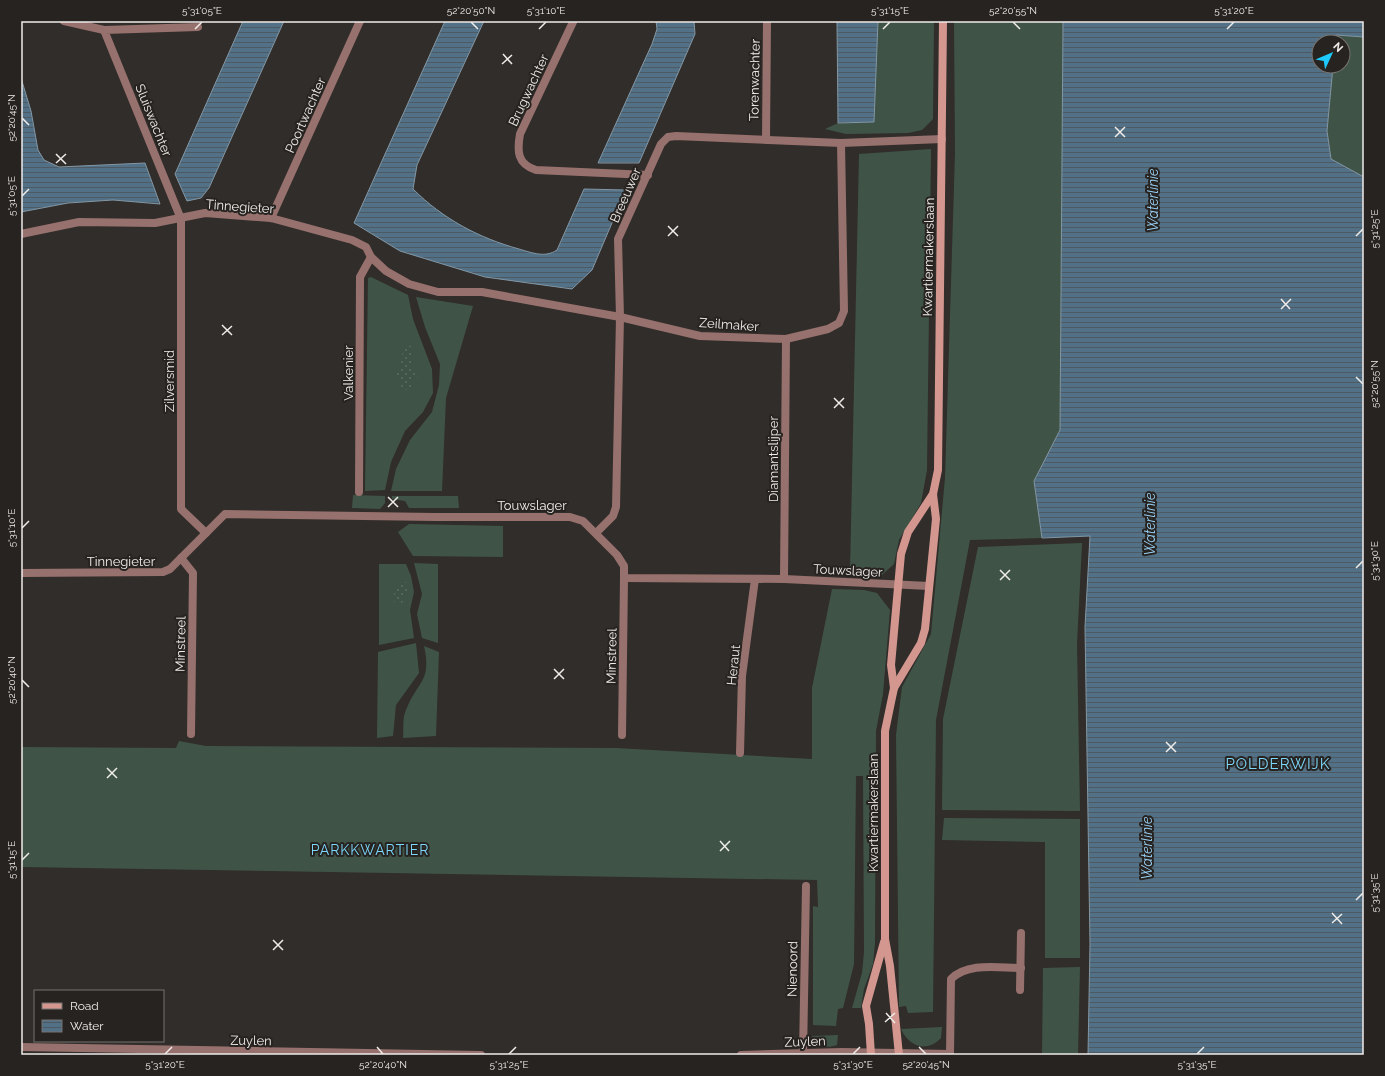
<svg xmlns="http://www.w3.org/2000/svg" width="1385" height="1076" font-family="Raleway,sans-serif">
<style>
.grass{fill:#3f5446}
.park{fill:url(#park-dots)}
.water{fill:url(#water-rules);stroke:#8296a4}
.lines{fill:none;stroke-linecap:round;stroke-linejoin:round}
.minor{stroke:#97716d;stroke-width:8}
.secondary{stroke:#d39790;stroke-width:8}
.ticks{fill:none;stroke:#efecea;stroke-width:1.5}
.labels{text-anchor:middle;stroke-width:4;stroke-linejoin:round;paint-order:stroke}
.street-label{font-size:13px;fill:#efecea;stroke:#272320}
.water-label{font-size:14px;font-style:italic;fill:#9ad2f7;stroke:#272320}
.neighbourhood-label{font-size:14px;letter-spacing:1px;fill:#7cd7fb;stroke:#272320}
.quarter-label{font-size:15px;letter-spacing:1px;fill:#7cd7fb;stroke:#272320}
.neatline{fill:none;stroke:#efecea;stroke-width:1.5}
.ticks-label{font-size:10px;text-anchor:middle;fill:#efecea}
</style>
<defs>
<pattern id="park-dots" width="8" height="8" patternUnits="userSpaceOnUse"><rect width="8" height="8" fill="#3f5446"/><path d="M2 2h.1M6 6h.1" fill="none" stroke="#5b6d61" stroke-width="1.8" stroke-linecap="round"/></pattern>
<pattern id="water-rules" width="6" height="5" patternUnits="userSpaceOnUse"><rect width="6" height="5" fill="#537186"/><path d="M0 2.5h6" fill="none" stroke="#4d5a63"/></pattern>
</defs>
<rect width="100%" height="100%" fill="#312d2a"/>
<g class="grass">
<path d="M 878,21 L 934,21 L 933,119 L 922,130 L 908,133 L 846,134 L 825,129 L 838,123 L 874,122 Z"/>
<path d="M 954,21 L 1063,21 L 1060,430 L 1034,481 L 1042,538 L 970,540 L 936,720 L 933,1012 L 908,1013 L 906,1006 L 899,1007 L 896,735 L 902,687 L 931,634 L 945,478 L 955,153 Z"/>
<path d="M 1336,35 L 1364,37 L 1364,177 L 1331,159 L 1327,131 L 1333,66 L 1343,66 L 1343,42 L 1335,42 Z"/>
<path d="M 931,149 L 927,470 L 921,503 L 899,540 L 894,564 L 882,575 L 850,572 L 859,154 Z"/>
<path d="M 371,277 L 408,295 L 413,319 L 432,369 L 433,393 L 423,412 L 405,431 L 391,462 L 385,490 L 365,491 L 368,278 Z"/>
<path d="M 416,297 L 473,306 L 446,398 L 442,491 L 391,491 L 396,469 L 410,440 L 432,412 L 439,385 L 440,364 L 425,327 Z"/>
<path d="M 353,495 L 385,496 L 385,503 L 380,509 L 352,508 Z"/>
<path d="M 392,496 L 458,496 L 459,508 L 409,508 L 405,501 L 392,499 Z"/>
<path d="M 409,524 L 503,526 L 503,557 L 413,556 L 398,532 Z"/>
<path d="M 1082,543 L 1077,644 L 1080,811 L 942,810 L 943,719 L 978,547 Z"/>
<path d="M 414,563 L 438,564 L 438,643 L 422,638 L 417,614 L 422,594 Z"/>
<path d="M 379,564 L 406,564 L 411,576 L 414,592 L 410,610 L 414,638 L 379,645 Z"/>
<path d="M 832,589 L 864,590 L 877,593 L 890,610 L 883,694 L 876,731 L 875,943 L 873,964 L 864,989 L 861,1008 L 852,1008 L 862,973 L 864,952 L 863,776 L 856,776 L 854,964 L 843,1008 L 838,1009 L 836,1026 L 813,1025 L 813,906 L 818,907 L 817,880 L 21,867 L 21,747 L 176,748 L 179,741 L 206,746 L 616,748 L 812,759 L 812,688 Z"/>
<path d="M 416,643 L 419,673 L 396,705 L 393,736 L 377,738 L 378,652 Z"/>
<path d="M 424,646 L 439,652 L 436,736 L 403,738 C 404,729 402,718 406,710 C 418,680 432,682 424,646 Z"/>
<path d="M 944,818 L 1080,819 L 1080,958 L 1045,958 L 1045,842 L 942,840 Z"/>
<path d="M 1080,967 L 1078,1055 L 1042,1055 L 1043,968 Z"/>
<path d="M 942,1027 L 941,1038 C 927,1053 909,1047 901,1029 Z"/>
<path d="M 838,1035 L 837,1045 C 828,1048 823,1047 815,1043 L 812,1036 Z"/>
</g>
<g class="park">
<path d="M 403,345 L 412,346 L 411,366 L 418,373 L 417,381 L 413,381 L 412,388 L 409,391 L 399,386 L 399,380 L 395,378 L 397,369 L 401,365 Z"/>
<path d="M 406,582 L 411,590 L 405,595 L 405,599 L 402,603 L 395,603 L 393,599 L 395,588 Z"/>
</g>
<g class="water">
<path d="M 243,21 L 284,21 L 209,188 L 201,198 L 187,201 L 175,174 Z"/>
<path d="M 445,21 L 484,21 L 417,165 L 413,189 C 443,219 479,238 519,249 C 533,253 545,258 557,250 L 584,189 L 626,190 L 592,270 L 572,289 L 485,277 L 400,251 L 354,223 Z"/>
<path d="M 656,21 L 694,21 L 695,34 L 639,163 L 598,163 L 652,44 L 657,29 Z"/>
<path d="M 837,21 L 878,21 L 874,122 L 838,123 Z"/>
<path d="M 1063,21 L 1364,21 L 1364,37 L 1336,35 L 1335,42 L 1319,42 L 1319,66 L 1333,66 L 1327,131 L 1331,159 L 1364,177 L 1364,1055 L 1088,1055 L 1090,944 L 1085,627 L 1090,536 L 1042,538 L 1034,481 L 1060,430 Z"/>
<path d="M 21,78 L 31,111 L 38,150 L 44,160 L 59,167 L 145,163 L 160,204 L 113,200 L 68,203 L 21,212 Z"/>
</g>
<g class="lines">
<g class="minor">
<path d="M 64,21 L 104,30"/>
<path d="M 573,22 L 520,134 C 517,151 517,164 536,170 L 648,175"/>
<path d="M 198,27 L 104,30 L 181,219 L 181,509 L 206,533"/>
<path d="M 766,139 L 767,21"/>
<path d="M 271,218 L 360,21"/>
<path d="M 21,234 L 79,222 L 155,223 L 205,213 L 271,218 L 352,240 L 366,247 L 371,257 L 386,271 L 409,284 L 438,292 L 482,292 L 620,317 L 700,336 L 786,339 L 828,329 L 839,323 L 844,311 L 841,143"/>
<path d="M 359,492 L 360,277 L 371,257"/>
<path d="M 596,533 L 613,516 L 616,507 L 620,317 L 618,239 L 661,144 L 668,137 L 676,136 L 841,143 L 942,139"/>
<path d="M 181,558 L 193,573 L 191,734"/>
<path d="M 21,573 L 163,572 L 170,569 L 225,514 L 436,517 L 570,517 L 583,521 L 617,555 L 624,566 L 624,578 L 784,579 L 929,586"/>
<path d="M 784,579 L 786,339"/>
<path d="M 622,735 L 624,578"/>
<path d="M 740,753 L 742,676 L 755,579"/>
<path d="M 1020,990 L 1021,933"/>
<path d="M 21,1047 L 481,1055"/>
<path d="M 741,1055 L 842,1052 L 950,1054"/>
<path d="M 803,1055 L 806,886"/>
<path d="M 950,1055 L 951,979 C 968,962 998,968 1021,968"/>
</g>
<g class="secondary">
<path d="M 894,688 L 891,665 L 901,554 L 908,532 L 933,494"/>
<path d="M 871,1055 L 869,1024 L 866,1006 L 884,942"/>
<path d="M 899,1055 L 890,966 L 885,939 L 885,731 L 894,688 L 921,643 L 925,629 L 936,519 L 933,494 L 938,470 L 943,21"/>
</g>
</g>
<path class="ticks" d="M 471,22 L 478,29M 1013,22 L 1020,29M 195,29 L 202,22M 539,29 L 546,22M 883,29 L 890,22M 1227,29 L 1234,22M 503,54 L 512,64M 502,64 L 512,55M 22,118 L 29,125M 1115,127 L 1125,137M 1115,137 L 1125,127M 56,154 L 66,164M 56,163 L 66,154M 22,196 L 29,189M 668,226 L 678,236M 668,236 L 678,226M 1356,236 L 1363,229M 1281,299 L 1290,309M 1281,309 L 1291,299M 222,325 L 232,335M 222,335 L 232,326M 1356,377 L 1363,384M 834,398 L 844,408M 834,408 L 844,398M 388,497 L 398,507M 388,507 L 398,497M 22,528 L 29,521M 1356,568 L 1363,561M 1000,570 L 1010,580M 1000,580 L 1010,570M 554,669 L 564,679M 554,679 L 564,669M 22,680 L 29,687M 1166,742 L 1176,752M 1166,752 L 1176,742M 107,768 L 117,778M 107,778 L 117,768M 720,841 L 729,851M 720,851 L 730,841M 22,860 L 29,853M 1356,900 L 1363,893M 1332,913 L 1342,924M 1332,923 L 1342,914M 273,940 L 283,950M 273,950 L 283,940M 886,1013 L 895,1023M 885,1022 L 895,1013M 377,1047 L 383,1054M 919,1047 L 926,1054M 165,1054 L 172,1047M 509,1054 L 516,1047M 853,1054 L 860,1047M 1197,1054 L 1204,1047"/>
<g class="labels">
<g class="street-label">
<text transform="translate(754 80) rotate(-89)" y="5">Torenwachter</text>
<text transform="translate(528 90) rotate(-65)" y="5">Brugwachter</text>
<text transform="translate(305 115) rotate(-66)" y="5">Poortwachter</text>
<text transform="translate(154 120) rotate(68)" y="5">Sluiswachter</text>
<text transform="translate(625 195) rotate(-66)" y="5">Breeuwer</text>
<text transform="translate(240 206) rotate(4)" y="5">Tinnegieter</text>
<text transform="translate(928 257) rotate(-89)" y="5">Kwartiermakerslaan</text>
<text transform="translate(729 324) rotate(4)" y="5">Zeilmaker</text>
<text transform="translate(348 373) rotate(-90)" y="5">Valkenier</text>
<text transform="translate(169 381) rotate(-90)" y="5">Zilversmid</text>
<text transform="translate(773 459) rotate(-90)" y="5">Diamantslijper</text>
<text x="532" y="510">Touwslager</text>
<text x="121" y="566">Tinnegieter</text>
<text transform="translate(848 570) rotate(3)" y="5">Touwslager</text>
<text transform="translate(180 644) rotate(-89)" y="5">Minstreel</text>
<text transform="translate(611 656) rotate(-89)" y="5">Minstreel</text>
<text transform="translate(733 665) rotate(-84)" y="5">Heraut</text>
<text transform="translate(873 813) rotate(-90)" y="5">Kwartiermakerslaan</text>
<text transform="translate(792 969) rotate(-89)" y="5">Nienoord</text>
<text transform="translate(251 1040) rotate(1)" y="5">Zuylen</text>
<text transform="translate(805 1041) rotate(-2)" y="5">Zuylen</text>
</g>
<g class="water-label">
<text transform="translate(1153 200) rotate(-90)" y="5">Waterlinie</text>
<text transform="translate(1150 524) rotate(-90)" y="5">Waterlinie</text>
<text transform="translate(1147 848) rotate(-90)" y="5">Waterlinie</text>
</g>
<g class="neighbourhood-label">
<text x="370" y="855">PARKKWARTIER</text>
</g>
<g class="quarter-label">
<text x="1278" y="769">POLDERWIJK</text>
</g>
</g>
<rect width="1385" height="1076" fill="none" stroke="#272320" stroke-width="44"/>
<rect x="34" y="990" width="130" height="52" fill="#272320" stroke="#777371"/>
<rect x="42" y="1003" width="20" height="6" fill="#d39790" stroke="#777371"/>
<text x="70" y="1010" font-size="12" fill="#efecea">Road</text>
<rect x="42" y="1020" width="20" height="12" fill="url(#water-rules)" stroke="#777371"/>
<text x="70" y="1030" font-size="12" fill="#efecea">Water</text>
<g transform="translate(1331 54) rotate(46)"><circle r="19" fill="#272320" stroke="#777371"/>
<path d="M0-3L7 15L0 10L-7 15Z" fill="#1ec9fd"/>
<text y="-6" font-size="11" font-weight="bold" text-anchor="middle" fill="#efecea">N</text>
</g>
<rect x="22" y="22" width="1341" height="1032" class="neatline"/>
<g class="ticks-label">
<text x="202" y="14">5°31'05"E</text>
<text x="471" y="14">52°20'50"N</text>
<text x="546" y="14">5°31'10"E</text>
<text x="890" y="14">5°31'15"E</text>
<text x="1013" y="14">52°20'55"N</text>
<text x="1234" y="14">5°31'20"E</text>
<text transform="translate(11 118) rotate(-90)" y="4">52°20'45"N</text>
<text transform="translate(11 196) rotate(-90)" y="4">5°31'05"E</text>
<text transform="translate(1374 229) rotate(-90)" y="4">5°31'25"E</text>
<text transform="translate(1374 384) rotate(-90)" y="4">52°20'55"N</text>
<text transform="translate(11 528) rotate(-90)" y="4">5°31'10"E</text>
<text transform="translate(1374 561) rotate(-90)" y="4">5°31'30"E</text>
<text transform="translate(11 680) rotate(-90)" y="4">52°20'40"N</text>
<text transform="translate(11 860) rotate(-90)" y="4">5°31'15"E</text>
<text transform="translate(1374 893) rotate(-90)" y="4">5°31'35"E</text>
<text x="165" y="1068">5°31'20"E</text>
<text x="383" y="1068">52°20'40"N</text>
<text x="509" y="1068">5°31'25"E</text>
<text x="853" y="1068">5°31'30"E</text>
<text x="926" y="1068">52°20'45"N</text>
<text x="1197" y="1068">5°31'35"E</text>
</g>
</svg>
